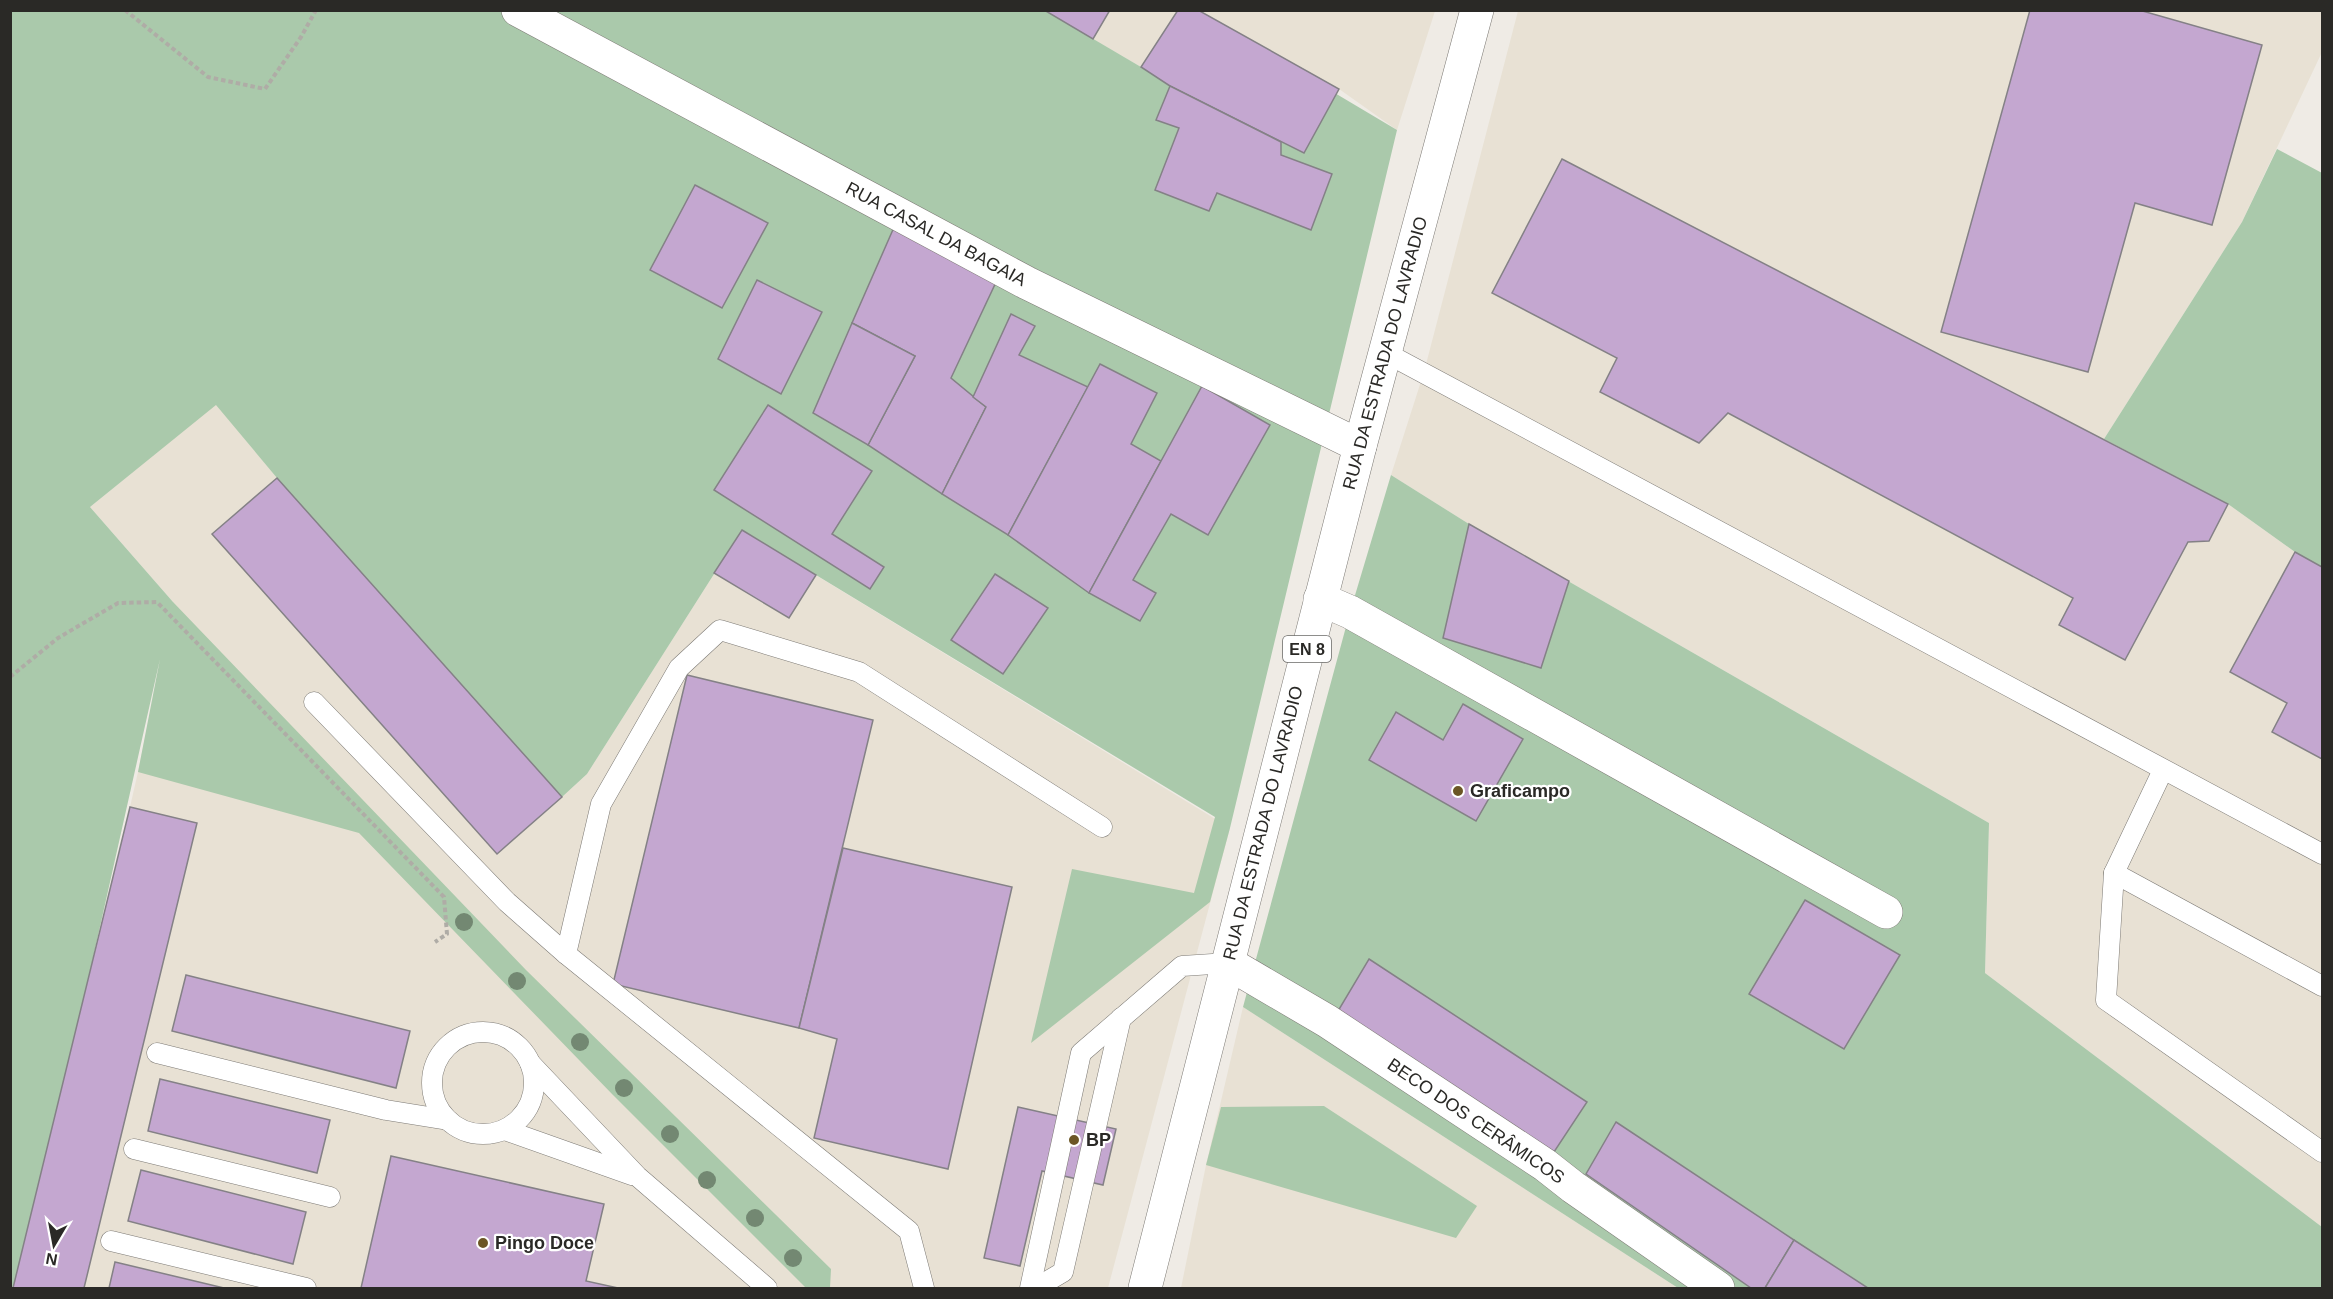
<svg xmlns="http://www.w3.org/2000/svg" width="2333" height="1299" font-family="Arial,sans-serif">
<style>
.built{fill:#e8e1d4}
.green{fill:#aac9ab}
.building{fill:#c4a7d0;stroke:#848186;stroke-width:1.5}
.lines{fill:none;stroke-linecap:round;stroke-linejoin:round}
.service-casing{stroke:#7d7a75;stroke-width:21}
.minor-casing{stroke:#7d7a75;stroke-width:34}
.primary-casing{stroke:#7d7a75;stroke-width:34}
.path{stroke:#afaca6;stroke-width:4;stroke-dasharray:4.5 3;stroke-linecap:butt}
.service{stroke:#fff;stroke-width:20}
.minor{stroke:#fff;stroke-width:33}
.primary{stroke:#fff;stroke-width:33}
.tree{fill:#738872}
.poi-dot{fill:#6b5625;stroke:#fff;stroke-width:2}
.labels{text-anchor:middle;stroke-width:4.5;stroke-linejoin:round;paint-order:stroke}
.shield{fill:#fff;stroke:#6a6967;stroke-width:1.5}
.shield-label{font-size:16px;font-weight:bold;fill:#2a2926}
.street-label{font-size:18px;fill:#2a2926;stroke:#fff}
.poi-label{font-size:18px;font-weight:bold;fill:#2a2926;stroke:#fff;text-anchor:start}
</style>
<rect width="100%" height="100%" fill="#efebe5"/>
<g class="built">
<path d="M 1044,11 L 1178,11 L 1141,67 Z"/>
<path d="M 1198,11 L 1435,11 L 1397,130 L 1339,89 Z"/>
<path d="M 1518,11 L 2322,11 L 2322,52 L 2242,222 L 2104,439 L 2228,504 L 2295,552 L 2322,567 L 2322,1227 L 1985,973 L 1989,823 L 1469,524 L 1391,475 L 1424,372 Z"/>
<path d="M 216,404 L 277,478 L 562,797 L 587,774 L 742,530 L 1230,828 L 1108,1288 L 20,1288 L 138,772 L 173,602 L 90,507 Z"/>
<path d="M 1243,1007 L 1678,1288 L 1181,1288 L 1206,1165 Z"/>
</g>
<g class="green">
<path d="M 1044,10 L 1141,67 L 1197,11 L 1397,130 L 1230,828 L 1210,902 L 1031,1043 L 1072,869 L 1194,893 L 1215,817 L 742,530 L 587,774 L 562,797 L 277,478 L 216,405 L 90,507 L 173,602 L 526,970 L 831,1269 L 830,1288 L 806,1288 L 613,1095 L 359,833 L 138,772 L 160,659 L 19,1288 L 11,1288 L 10,11 Z"/>
<path d="M 2277,149 L 2322,173 L 2322,567 L 2295,552 L 2228,504 L 2104,439 L 2242,222 Z"/>
<path d="M 1391,475 L 1469,524 L 1989,823 L 1985,973 L 2322,1227 L 2322,1288 L 1678,1288 L 1243,1007 L 1350,612 Z"/>
<path d="M 1324,1106 L 1477,1206 L 1456,1238 L 1206,1165 L 1221,1107 Z"/>
</g>
<g class="building">
<path d="M 1044,10 L 1110,10 L 1093,39 Z"/>
<path d="M 1178,10 L 1198,10 L 1339,89 L 1304,153 L 1170,86 L 1141,67 Z"/>
<path d="M 2030,10 L 2139,10 L 2262,45 L 2212,225 L 2135,203 L 2088,372 L 1941,332 Z"/>
<path d="M 1170,86 L 1281,142 L 1281,155 L 1332,174 L 1311,230 L 1217,193 L 1209,211 L 1155,190 L 1179,128 L 1156,120 Z"/>
<path d="M 1562,159 L 2228,504 L 2209,541 L 2188,542 L 2125,660 L 2059,625 L 2073,598 L 1728,413 L 1699,443 L 1600,392 L 1617,358 L 1492,293 Z"/>
<path d="M 695,185 L 768,223 L 722,308 L 650,270 Z"/>
<path d="M 895,225 L 997,280 L 951,378 L 986,407 L 942,494 L 868,445 L 915,356 L 852,323 Z"/>
<path d="M 757,280 L 822,312 L 781,394 L 718,359 Z"/>
<path d="M 1011,314 L 1035,326 L 1019,355 L 1088,387 L 1008,535 L 942,494 L 986,407 L 973,397 Z"/>
<path d="M 852,323 L 915,356 L 868,445 L 813,413 Z"/>
<path d="M 1100,364 L 1157,393 L 1131,444 L 1161,461 L 1089,593 L 1008,535 Z"/>
<path d="M 1202,386 L 1270,425 L 1208,535 L 1171,514 L 1133,580 L 1156,593 L 1140,621 L 1089,593 Z"/>
<path d="M 768,405 L 872,471 L 832,534 L 884,567 L 870,589 L 714,490 Z"/>
<path d="M 277,478 L 562,797 L 497,854 L 212,534 Z"/>
<path d="M 1469,524 L 1569,581 L 1541,668 L 1443,638 Z"/>
<path d="M 742,530 L 816,575 L 789,618 L 714,573 Z"/>
<path d="M 2295,552 L 2322,567 L 2322,759 L 2272,732 L 2287,703 L 2230,672 Z"/>
<path d="M 995,574 L 1048,608 L 1003,674 L 951,640 Z"/>
<path d="M 687,675 L 873,720 L 799,1028 L 613,984 Z"/>
<path d="M 1463,704 L 1523,739 L 1476,821 L 1369,760 L 1396,712 L 1443,740 Z"/>
<path d="M 130,807 L 197,823 L 84,1288 L 13,1288 Z"/>
<path d="M 843,848 L 1012,887 L 948,1169 L 814,1138 L 837,1039 L 799,1028 Z"/>
<path d="M 1805,900 L 1900,955 L 1844,1049 L 1749,994 Z"/>
<path d="M 1369,959 L 1587,1102 L 1554,1152 L 1338,1011 Z"/>
<path d="M 186,975 L 410,1031 L 396,1088 L 172,1031 Z"/>
<path d="M 160,1079 L 330,1120 L 317,1173 L 148,1131 Z"/>
<path d="M 1018,1107 L 1116,1129 L 1103,1185 L 1042,1171 L 1020,1266 L 984,1258 Z"/>
<path d="M 1616,1122 L 1794,1240 L 1765,1288 L 1751,1288 L 1586,1174 Z"/>
<path d="M 391,1156 L 604,1204 L 586,1281 L 618,1288 L 361,1288 Z"/>
<path d="M 141,1170 L 306,1212 L 293,1264 L 128,1221 Z"/>
<path d="M 1794,1240 L 1868,1288 L 1765,1288 Z"/>
<path d="M 115,1262 L 224,1288 L 109,1288 Z"/>
</g>
<g class="lines">
<defs>
<g id="service">
<path d="M 1386,353 L 2322,854"/>
<path d="M 314,702 L 507,902 L 566,954 L 909,1231 L 924,1288"/>
<path d="M 2114,873 L 2163,770"/>
<path d="M 566,954 L 601,804 L 679,668 L 720,630 L 859,672 L 1102,827"/>
<path d="M 2322,986 L 2114,873 L 2106,1000 L 2322,1152"/>
<circle cx="483" cy="1083" r="51"/>
<path d="M 157,1053 L 386,1110 L 448,1120"/>
<path d="M 530,1063 L 637,1176 L 767,1288"/>
<path d="M 505,1130 L 632,1175"/>
<path d="M 134,1149 L 330,1197"/>
<path d="M 111,1241 L 306,1288"/>
<path d="M 1030,1288 L 1081,1053 L 1182,966 L 1228,963"/>
<path d="M 1036,1288 L 1063,1272 L 1121,1018"/>
</g>
<g id="minor">
<path d="M 518,10 L 1027,283 L 1360,446"/>
<path d="M 1320,599 L 1350,612 L 1886,912"/>
<path d="M 1228,963 L 1327,1021 L 1545,1165 L 1573,1187 L 1718,1288"/>
</g>
<path id="primary" d="M 1145,1288 L 1360,446 L 1477,10"/>
</defs>
<use href="#service" class="service-casing"/>
<use href="#minor" class="minor-casing"/>
<use href="#primary" class="primary-casing"/>
<g class="path">
<path d="M 125,10 L 208,77 L 265,89 L 301,37 L 316,10"/>
<path d="M 10,677 L 58,638 L 118,603 L 157,602 L 444,897 L 447,934 L 435,942"/>
</g>
<use href="#service" class="service"/>
<use href="#minor" class="minor"/>
<use href="#primary" class="primary"/>
</g>
<g class="tree">
<circle cx="464" cy="922" r="9"/>
<circle cx="517" cy="981" r="9"/>
<circle cx="580" cy="1042" r="9"/>
<circle cx="624" cy="1088" r="9"/>
<circle cx="670" cy="1134" r="9"/>
<circle cx="707" cy="1180" r="9"/>
<circle cx="755" cy="1218" r="9"/>
<circle cx="793" cy="1258" r="9"/>
</g>
<g class="poi-dot">
<circle cx="1458" cy="791" r="6"/>
<circle cx="1074" cy="1140" r="6"/>
<circle cx="483" cy="1243" r="6"/>
</g>
<g class="labels">
<rect class="shield" x="1283" y="636" width="48" height="26" rx="4.5"/>
<g class="shield-label">
<text x="1307" y="655">EN 8</text>
</g>
<g class="street-label">
<text transform="translate(936 234) rotate(28)" y="6">RUA CASAL DA BAGAIA</text>
<text transform="translate(1385 353) rotate(-75)" y="6">RUA DA ESTRADA DO LAVRADIO</text>
<text transform="translate(1263 823) rotate(-76)" y="6">RUA DA ESTRADA DO LAVRADIO</text>
<text transform="translate(1476 1121) rotate(34)" y="6">BECO DOS CERÂMICOS</text>
</g>
<g class="poi-label">
<text x="1470" y="797">Graficampo</text>
<text x="1086" y="1146">BP</text>
<text x="495" y="1249">Pingo Doce</text>
</g>
</g>
<rect width="2333" height="1299" fill="none" stroke="#2a2926" stroke-width="24"/>
<g transform="translate(54 1245) rotate(190)" stroke="#ffffff" stroke-width="4.5" paint-order="stroke">
<path d="M0-4.5L10 22L0 15L-10 22Z" fill="#2a2926"/>
<text y="-9" font-size="16" font-weight="bold" text-anchor="middle" fill="#2a2926">N</text>
</g>
</svg>
